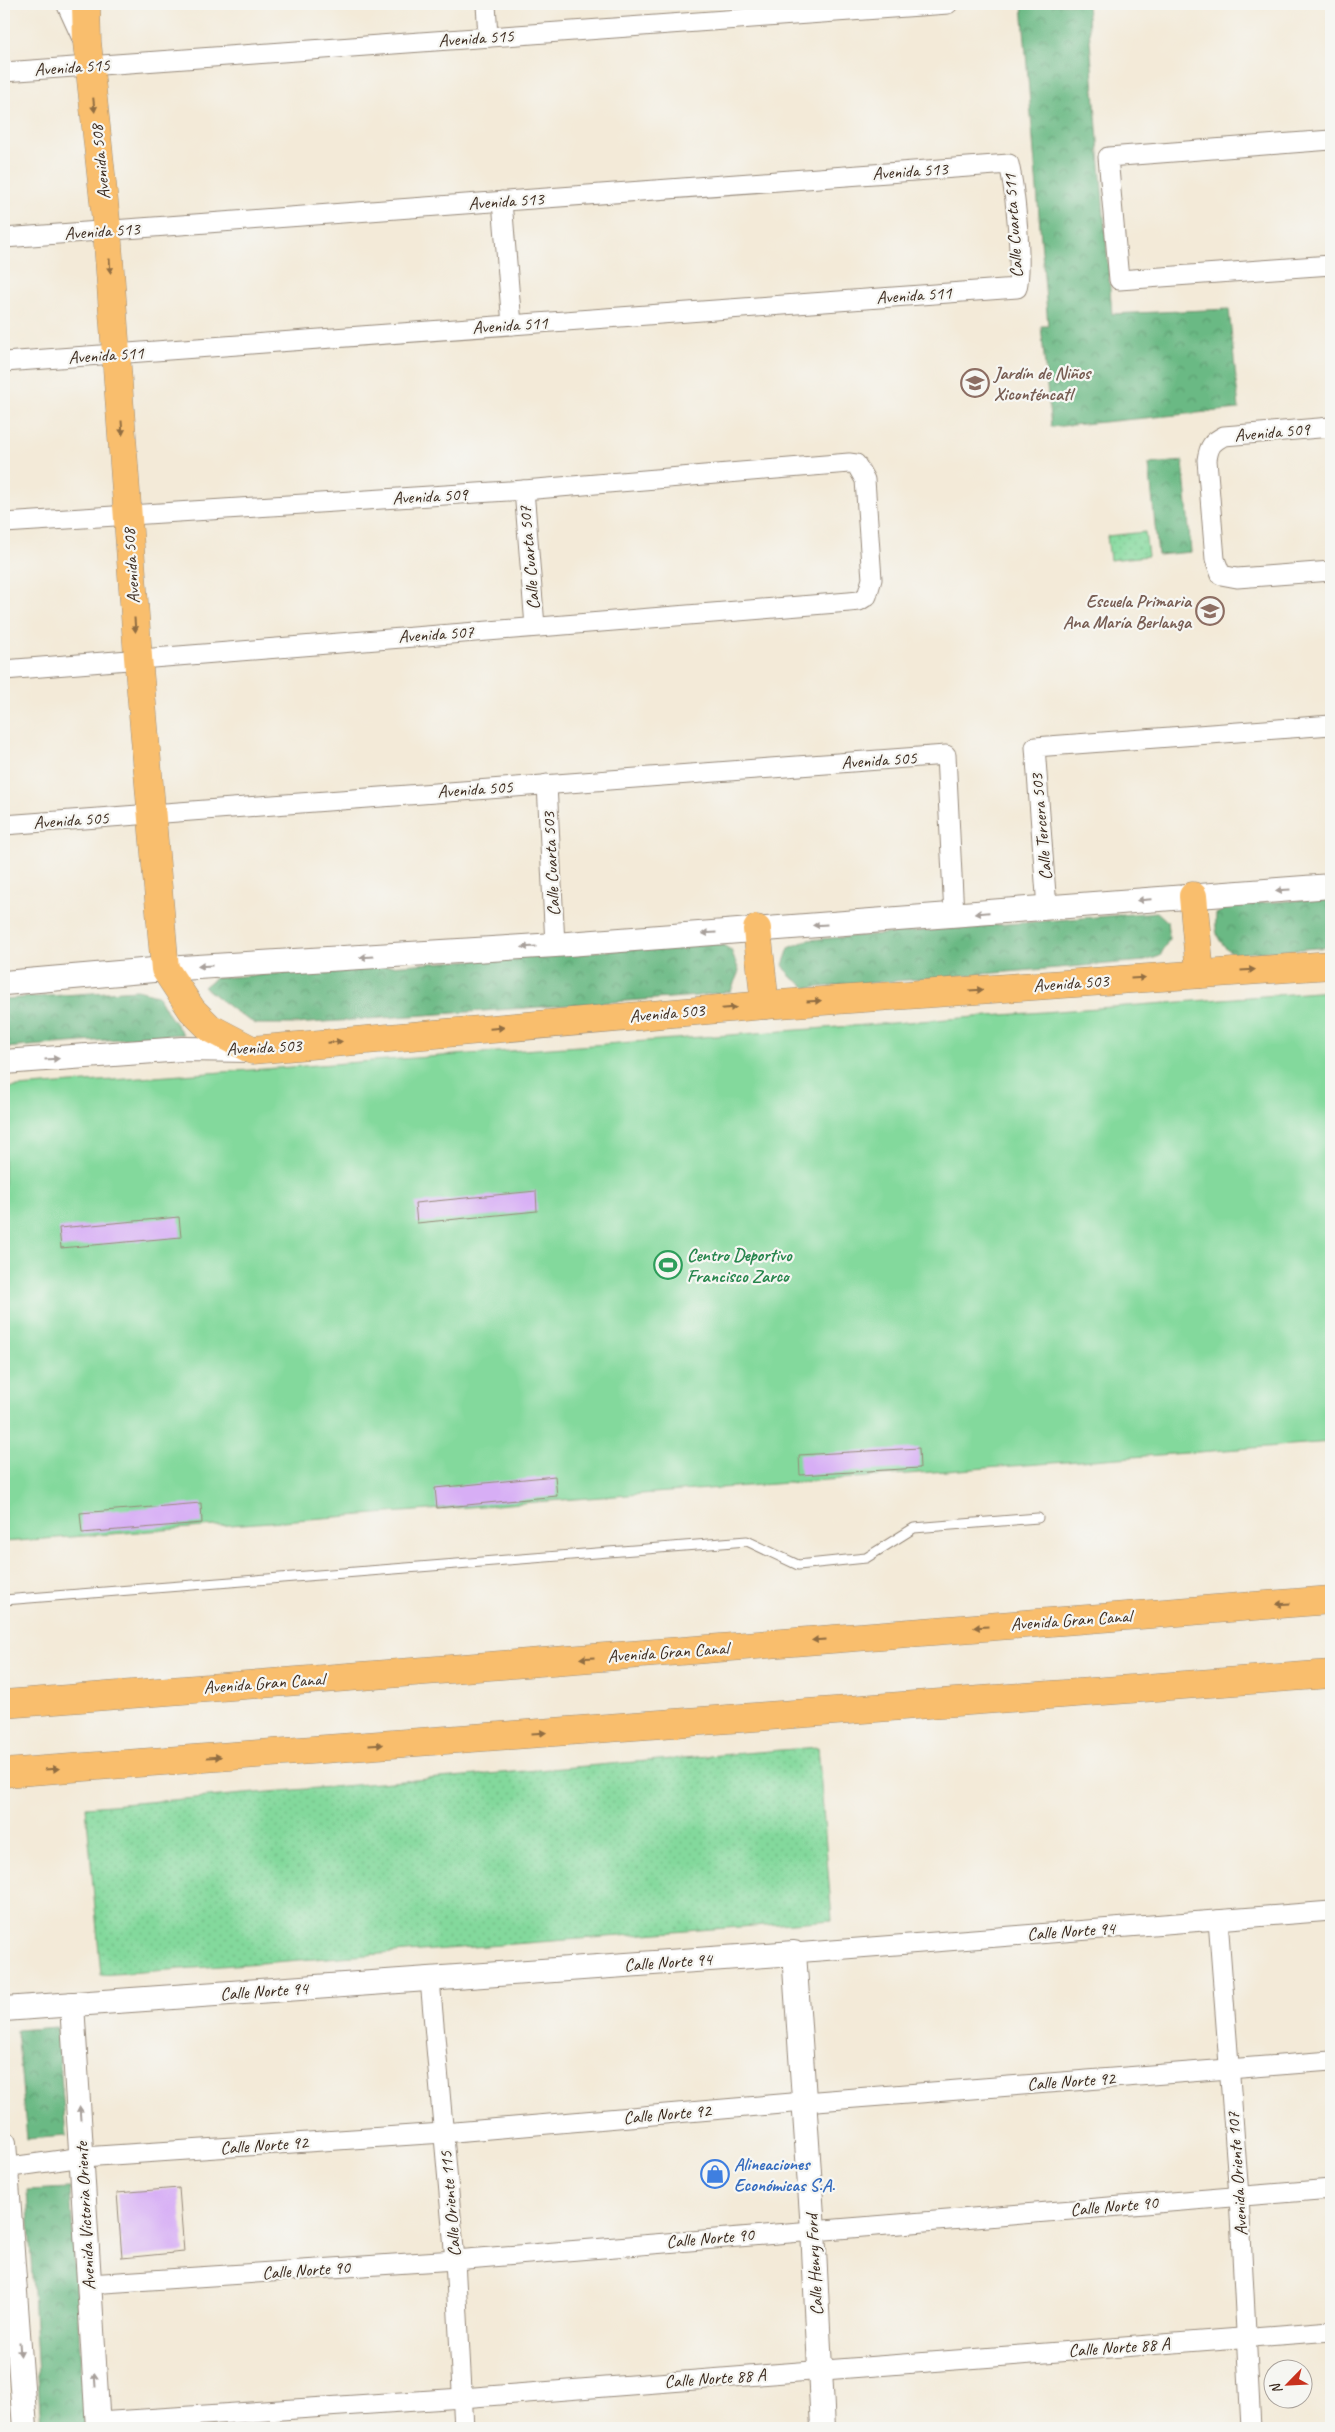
<svg xmlns="http://www.w3.org/2000/svg" width="1335" height="2432" font-family="Caveat,sans-serif">
<style>
.grass{fill:url(#grass-dots);stroke:#5f825d}
.forest{fill:url(#forest-crowns);stroke:#527251}
.pitch{fill:#83d99c;stroke:#5f825d}
.building{fill:#d7aef5}
.lines{fill:none;stroke-linecap:round;stroke-linejoin:round}
.service-casing{stroke:#978a7b;stroke-width:11}
.minor-casing{stroke:#978a7b;stroke-width:21}
.tertiary-casing{stroke:#978a7b;stroke-width:26}
.primary-casing{stroke:#978a7b;stroke-width:29}
.service{stroke:#fff;stroke-width:9}
.minor{stroke:#fff;stroke-width:19}
.tertiary{stroke:#fff;stroke-width:24}
.primary{stroke:#f9be6d;stroke-width:28}
.oneway{fill:#906d42}
.oneway2{fill:#a79f9a}
.labels{text-anchor:middle;stroke-width:4.5;stroke-linejoin:round;paint-order:stroke}
.street-label{font-size:18px;fill:#3b2a1e;stroke:#f6f6f2}
.education-label{font-size:18px;font-weight:bold;fill:#785e54;stroke:#f6f6f2;text-anchor:start}
.leisure-label{font-size:18px;font-weight:bold;fill:#27864d;stroke:#f6f6f2;text-anchor:start}
.shop-label{font-size:18px;font-weight:bold;fill:#366cbe;stroke:#f6f6f2;text-anchor:start}
</style>
<defs>
<pattern id="grass-dots" width="8" height="8" patternUnits="userSpaceOnUse" patternTransform="scale(1.25)"><rect width="8" height="8" fill="#83d99c"/><path d="M2 2h.1M6 6h.1" fill="none" stroke="#72ba86" stroke-width="1.8" stroke-linecap="round"/></pattern>
<pattern id="forest-crowns" width="20" height="18" patternUnits="userSpaceOnUse" patternTransform="scale(1.25)"><rect width="20" height="18" fill="#6ab984"/><path d="M2 6a3 3 0 1 1 6 0M12 15a3 3 0 1 1 6 0" fill="none" stroke="#58976b"/></pattern>
</defs>
<rect width="100%" height="100%" fill="#f6f6f2"/>
<filter id="ink" filterUnits="userSpaceOnUse"><feTurbulence type="fractalNoise" baseFrequency=".02" numOctaves="2"/><feDisplacementMap in="SourceGraphic" scale="10" xChannelSelector="R" yChannelSelector="G"/><feConvolveMatrix kernelMatrix="1 2 1 2 8 2 1 2 1" color-interpolation-filters="sRGB"/></filter>
<filter id="wash" filterUnits="userSpaceOnUse"><feTurbulence type="fractalNoise" baseFrequency=".0096" numOctaves="4" result="noise"/><feDisplacementMap in="SourceGraphic" scale="20" xChannelSelector="R" yChannelSelector="G"/><feGaussianBlur stdDeviation="1.12" result="paint"/><feColorMatrix in="noise" values="0 0 0 0 0 0 0 0 0 0 0 0 0 0 0 0 0 1.4 0 .05"/><feComposite in="paint" operator="in"/></filter>
<g filter="url(#wash)">
<rect width="100%" height="100%" fill="#f3ead8"/>
<g class="grass">
<path d="M 1145,532 L 1148,556 L 1110,560 L 1107,536 Z"/>
<path d="M 818,1747 L 832,1920 L 101,1975 L 86,1807 Z"/>
</g>
<g class="forest">
<path d="M 1022,4 L 1087,4 L 1112,314 L 1229,309 L 1239,409 L 1051,427 L 1041,326 L 1048,326 Z"/>
<path d="M 1183,461 L 1191,552 L 1158,555 L 1149,464 Z"/>
<path d="M 1331,898 L 1331,947 L 1233,954 C 1217,941 1215,935 1216,914 L 1231,905 Z"/>
<path d="M 1157,912 L 1167,921 L 1169,939 L 1160,956 L 1145,961 L 807,988 L 790,976 L 783,965 L 789,948 L 808,940 Z"/>
<path d="M 720,943 L 731,950 L 739,971 L 731,991 L 698,996 L 295,1024 L 256,1024 L 240,1015 L 204,987 L 215,978 Z"/>
<path d="M 137,990 L 158,995 L 169,1015 L 183,1034 L 4,1048 L 4,999 Z"/>
<path d="M 57,2027 L 66,2136 L 27,2139 L 17,2030 Z"/>
<path d="M 70,2188 L 85,2428 L 41,2428 L 27,2190 Z"/>
</g>
<path class="pitch" d="M 1331,991 L 1331,1442 L 4,1542 L 4,1088 Z"/>
<g id="blocks">
<g class="building">
<path d="M 536,1191 L 537,1211 L 417,1223 L 415,1203 Z"/>
<path d="M 179,1217 L 181,1237 L 61,1248 L 59,1228 Z"/>
<path d="M 919,1448 L 920,1468 L 800,1475 L 799,1455 Z"/>
<path d="M 555,1476 L 557,1496 L 437,1508 L 435,1488 Z"/>
<path d="M 201,1503 L 202,1523 L 82,1533 L 80,1513 Z"/>
<path d="M 179,2188 L 184,2252 L 122,2258 L 117,2193 Z"/>
</g>
</g>
</g>
<g filter="url(#ink)">
<use href="#blocks" fill-opacity="0" stroke="#978a7b" stroke-width="1"/>
<g class="lines">
<defs>
<path id="service" d="M 4,1600 L 747,1541 L 798,1565 L 866,1558 L 914,1528 L 1038,1518"/>
<g id="minor">
<path d="M 486,4 L 488,37"/>
<path d="M 4,72 L 948,4"/>
<path d="M 1331,140 L 1108,157 L 1119,280 L 1331,265"/>
<path d="M 502,201 L 512,325"/>
<path d="M 4,238 L 1009,164 C 1015,189 1023,264 1017,288 L 4,362"/>
<path d="M 1331,427 L 1224,436 C 1212,442 1209,446 1207,460 L 1215,559 L 1221,575 L 1237,578 L 1331,571"/>
<path d="M 524,490 L 535,626"/>
<path d="M 4,523 L 524,490 L 849,463 L 856,464 L 865,480 L 872,579 L 867,596 L 859,601 L 849,602 L 4,670"/>
<path d="M 547,784 L 555,945"/>
<path d="M 4,825 L 946,755 L 954,915"/>
<path d="M 1047,908 L 1035,747 L 1331,725"/>
<path d="M 1218,1920 L 1239,2196 L 1251,2428"/>
<path d="M 794,1953 L 1331,1911"/>
<path d="M 430,1980 L 455,2260 L 464,2428"/>
<path d="M 4,2168 L 83,2157 L 443,2133 L 804,2102 L 1331,2061"/>
<path d="M 89,2284 L 455,2260 L 1331,2189"/>
<path d="M 98,2422 L 462,2398 L 1331,2331"/>
</g>
<g id="tertiary">
<path d="M 69,4 L 85,39"/>
<path d="M 4,983 L 165,969 L 555,945 L 1331,886"/>
<path d="M 4,1062 L 182,1049 L 252,1050"/>
<path d="M 72,2004 L 98,2428"/>
<path d="M 4,2009 L 794,1953 L 813,2230 L 823,2428"/>
<path d="M 4,2143 L 25,2428"/>
</g>
<g id="primary">
<path d="M 86,4 L 87,42 L 107,230 L 138,657 L 165,969 L 192,1010 L 210,1028 L 252,1050 L 765,1005 L 1331,965"/>
<path d="M 1193,896 L 1200,974"/>
<path d="M 757,929 L 765,1005"/>
<path d="M 4,1704 L 1331,1600"/>
<path d="M 4,1773 L 1331,1674"/>
</g>
</defs>
<use href="#service" class="service-casing"/>
<use href="#minor" class="minor-casing"/>
<use href="#tertiary" class="tertiary-casing"/>
<use href="#primary" class="primary-casing"/>
<use href="#service" class="service"/>
<use href="#minor" class="minor"/>
<use href="#tertiary" class="tertiary"/>
<use href="#primary" class="primary"/>
</g>
<defs><path id="oneway-solid" d="M-6-.8H1V-3.2L6.5 0L1 3.2V.8H-6Z" transform="scale(1.25)"/></defs>
<g class="oneway">
<use href="#oneway-solid" transform="translate(94 105) rotate(84)"/>
<use href="#oneway-solid" transform="translate(110 266) rotate(86)"/>
<use href="#oneway-solid" transform="translate(122 428) rotate(86)"/>
<use href="#oneway-solid" transform="translate(135 625) rotate(86)"/>
<use href="#oneway-solid" transform="translate(1248 970) rotate(-4)"/>
<use href="#oneway-solid" transform="translate(1138 978) rotate(-4)"/>
<use href="#oneway-solid" transform="translate(976 990) rotate(-4)"/>
<use href="#oneway-solid" transform="translate(814 1001) rotate(-4)"/>
<use href="#oneway-solid" transform="translate(729 1008) rotate(-5)"/>
<use href="#oneway-solid" transform="translate(497 1028) rotate(-5)"/>
<use href="#oneway-solid" transform="translate(335 1042) rotate(-5)"/>
<use href="#oneway-solid" transform="translate(1283 1604) rotate(176)"/>
<use href="#oneway-solid" transform="translate(981 1627) rotate(176)"/>
<use href="#oneway-solid" transform="translate(819 1640) rotate(176)"/>
<use href="#oneway-solid" transform="translate(587 1658) rotate(176)"/>
<use href="#oneway-solid" transform="translate(539 1733) rotate(-4)"/>
<use href="#oneway-solid" transform="translate(376 1745) rotate(-4)"/>
<use href="#oneway-solid" transform="translate(214 1757) rotate(-4)"/>
<use href="#oneway-solid" transform="translate(52 1769) rotate(-4)"/>
</g>
<g class="oneway2">
<use href="#oneway-solid" transform="translate(1283 890) rotate(176)"/>
<use href="#oneway-solid" transform="translate(1144 900) rotate(175)"/>
<use href="#oneway-solid" transform="translate(982 913) rotate(175)"/>
<use href="#oneway-solid" transform="translate(820 925) rotate(176)"/>
<use href="#oneway-solid" transform="translate(709 933) rotate(176)"/>
<use href="#oneway-solid" transform="translate(529 947) rotate(177)"/>
<use href="#oneway-solid" transform="translate(367 957) rotate(177)"/>
<use href="#oneway-solid" transform="translate(205 966) rotate(177)"/>
<use href="#oneway-solid" transform="translate(52 1059) rotate(-4)"/>
<use href="#oneway-solid" transform="translate(80 2113) rotate(-94)"/>
<use href="#oneway-solid" transform="translate(20 2349) rotate(86)"/>
<use href="#oneway-solid" transform="translate(95 2380) rotate(-94)"/>
</g>
</g>
<defs>
<symbol id="school-ring" viewBox="-11 -11 22 22"><circle r="9.5" fill="#f6f6f2" stroke="#8d6e63" stroke-width="1.5"/><path d="M0-5L7-2L0 1L-7-2ZM-4 1L0 2.5L4 1V4Q0 6-4 4Z" fill="#8d6e63"/></symbol>
<symbol id="stadium-ring" viewBox="-11 -11 22 22"><circle r="9.5" fill="#f6f6f2" stroke="#2e9e5b" stroke-width="1.5"/><path d="M0-5a6.5 5 0 1 0 0 10a6.5 5 0 1 0 0-10ZM-3.5-1.8h7v3.6h-7Z" fill="#2e9e5b"/></symbol>
<symbol id="shop-ring" viewBox="-11 -11 22 22"><circle r="9.5" fill="#f6f6f2" stroke="#3f7fe0" stroke-width="1.5"/><path d="M-5-2.5h2.3a2.7 3.5 0 0 1 5.4 0H5L5.5 6h-11ZM-1.5-2.5h3a1.5 2.3 0 0 0-3 0Z" fill="#3f7fe0"/></symbol>
</defs>
<g fill-rule="evenodd">
<use href="#school-ring" x="959" y="367" width="32" height="32"/>
<use href="#school-ring" x="1194" y="595" width="32" height="32"/>
<use href="#stadium-ring" x="652" y="1249" width="32" height="32"/>
<use href="#shop-ring" x="699" y="2158" width="32" height="32"/>
</g>
<g class="labels">
<g class="street-label">
<text transform="translate(476 38) rotate(-4)" y="6">Avenida 515</text>
<text transform="translate(72 67) rotate(-4)" y="6">Avenida 515</text>
<text transform="translate(100 162) rotate(-96)" y="6">Avenida 508</text>
<text transform="translate(910 171) rotate(-4)" y="6">Avenida 513</text>
<text transform="translate(506 201) rotate(-4)" y="6">Avenida 513</text>
<text transform="translate(1013 226) rotate(-94)" y="6">Calle Cuarta 511</text>
<text transform="translate(102 231) rotate(-4)" y="6">Avenida 513</text>
<text transform="translate(914 295) rotate(-4)" y="6">Avenida 511</text>
<text transform="translate(510 325) rotate(-4)" y="6">Avenida 511</text>
<text transform="translate(106 355) rotate(-4)" y="6">Avenida 511</text>
<text transform="translate(1272 432) rotate(-5)" y="6">Avenida 509</text>
<text transform="translate(430 496) rotate(-3)" y="6">Avenida 509</text>
<text transform="translate(529 558) rotate(-95)" y="6">Calle Cuarta 507</text>
<text transform="translate(131 566) rotate(-94)" y="6">Avenida 508</text>
<text transform="translate(436 634) rotate(-4)" y="6">Avenida 507</text>
<text transform="translate(879 760) rotate(-4)" y="6">Avenida 505</text>
<text transform="translate(475 789) rotate(-4)" y="6">Avenida 505</text>
<text transform="translate(71 820) rotate(-4)" y="6">Avenida 505</text>
<text transform="translate(1041 827) rotate(-95)" y="6">Calle Tercera 503</text>
<text transform="translate(551 864) rotate(-93)" y="6">Calle Cuarta 503</text>
<text transform="translate(1071 983) rotate(-4)" y="6">Avenida 503</text>
<text transform="translate(667 1013) rotate(-5)" y="6">Avenida 503</text>
<text transform="translate(264 1047) rotate(-3)" y="6">Avenida 503</text>
<text transform="translate(1071 1620) rotate(-4)" y="6">Avenida Gran Canal</text>
<text transform="translate(668 1652) rotate(-4)" y="6">Avenida Gran Canal</text>
<text transform="translate(264 1683) rotate(-4)" y="6">Avenida Gran Canal</text>
<text transform="translate(1071 1931) rotate(-4)" y="6">Calle Norte 94</text>
<text transform="translate(668 1962) rotate(-4)" y="6">Calle Norte 94</text>
<text transform="translate(264 1991) rotate(-4)" y="6">Calle Norte 94</text>
<text transform="translate(1071 2081) rotate(-4)" y="6">Calle Norte 92</text>
<text transform="translate(667 2114) rotate(-5)" y="6">Calle Norte 92</text>
<text transform="translate(264 2145) rotate(-4)" y="6">Calle Norte 92</text>
<text transform="translate(1237 2174) rotate(-94)" y="6">Avenida Oriente 107</text>
<text transform="translate(450 2204) rotate(-95)" y="6">Calle Oriente 115</text>
<text transform="translate(1114 2206) rotate(-5)" y="6">Calle Norte 90</text>
<text transform="translate(85 2216) rotate(-93)" y="6">Avenida Victoria Oriente</text>
<text transform="translate(710 2238) rotate(-5)" y="6">Calle Norte 90</text>
<text transform="translate(814 2265) rotate(-93)" y="6">Calle Henry Ford</text>
<text transform="translate(306 2270) rotate(-4)" y="6">Calle Norte 90</text>
<text transform="translate(1119 2347) rotate(-4)" y="6">Calle Norte 88 A</text>
<text transform="translate(715 2378) rotate(-4)" y="6">Calle Norte 88 A</text>
</g>
<g class="education-label">
<text x="994" y="379">Jardín de Niños<tspan x="994" dy="21">Xiconténcatl</tspan></text>
<text x="1191" y="607" text-anchor="end">Escuela Primaria<tspan x="1191" dy="21">Ana María Berlanga</tspan></text>
</g>
<g class="leisure-label">
<text x="687" y="1261">Centro Deportivo<tspan x="687" dy="21">Francisco Zarco</tspan></text>
</g>
<g class="shop-label">
<text x="734" y="2170">Alineaciones<tspan x="734" dy="21">Económicas S.A.</tspan></text>
</g>
</g>
<rect width="1335" height="2432" fill="none" stroke="#f6f6f2" stroke-width="20"/>
<g transform="translate(1288 2384) rotate(246)"><circle r="24" fill="#f6f6f2" stroke="#aba49d"/>
<path d="M0-4L9 19L0 12L-9 19Z" fill="#c8321e"/>
<text y="-8" font-size="14" font-weight="bold" text-anchor="middle" fill="#3b2a1e">N</text>
</g>
</svg>
